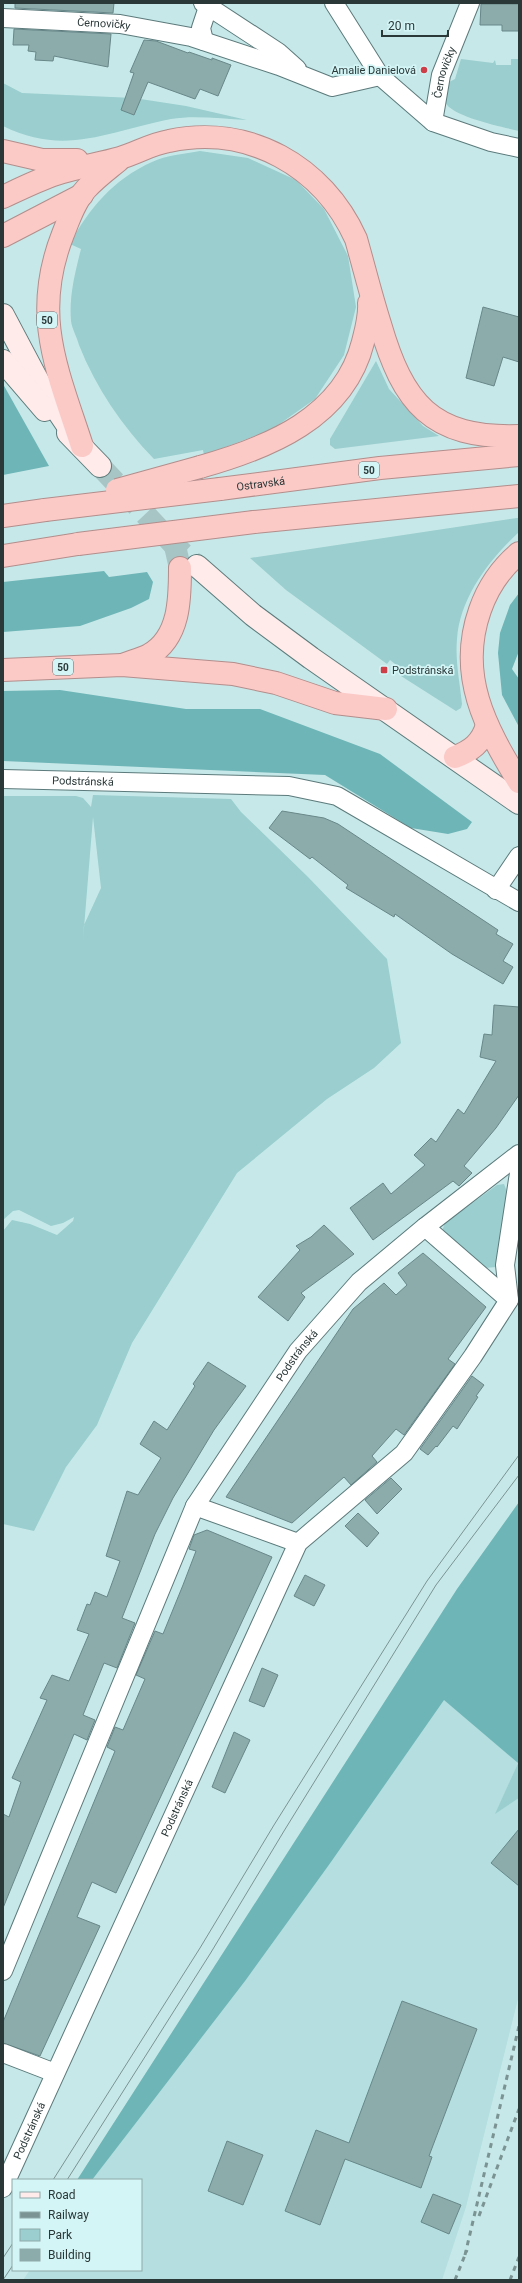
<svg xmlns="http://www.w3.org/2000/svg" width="522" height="2283" font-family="Roboto,sans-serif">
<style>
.built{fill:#b4dedf}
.green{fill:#9acecf;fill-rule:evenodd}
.forest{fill:#6eb5b8}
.building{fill:#8cacac;stroke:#688788}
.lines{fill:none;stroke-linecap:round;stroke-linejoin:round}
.secondary-tunnel{stroke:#a8c5c5;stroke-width:22;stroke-dasharray:22 11;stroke-linecap:butt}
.trunk-tunnel{stroke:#a8c5c5;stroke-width:22;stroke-dasharray:22 11;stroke-linecap:butt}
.minor-casing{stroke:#5c7a7b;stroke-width:20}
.secondary-casing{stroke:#5c7a7b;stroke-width:24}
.trunk-casing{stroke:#b28e8c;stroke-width:24}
.minor{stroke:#fff;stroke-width:18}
.secondary{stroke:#feebea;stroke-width:22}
.trunk{stroke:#fbcac7;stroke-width:22}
.tram{stroke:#7b9393;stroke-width:1}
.rail{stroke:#7b9393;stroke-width:3;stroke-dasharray:5 5;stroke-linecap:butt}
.trunk-bridge-casing{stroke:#b28e8c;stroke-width:24;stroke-linecap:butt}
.trunk-bridge{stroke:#fbcac7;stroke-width:22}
.poi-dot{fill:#ce3e48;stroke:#d4f5f6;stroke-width:1.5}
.labels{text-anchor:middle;stroke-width:3.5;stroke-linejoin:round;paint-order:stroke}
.shield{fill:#d4f5f6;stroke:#5e7171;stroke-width:1}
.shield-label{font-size:10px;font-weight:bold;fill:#2b3838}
.street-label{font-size:11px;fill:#2b3838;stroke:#d4f5f6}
.poi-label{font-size:11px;fill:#2b3838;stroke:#d4f5f6;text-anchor:end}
</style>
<rect width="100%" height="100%" fill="#c7e8e8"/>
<path class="built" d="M 444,1699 L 518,1763 L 496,1813 L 519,1798 L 519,1995 L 466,2207 L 442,2280 L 23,2280 L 30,2270 L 141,2270 L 141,2180 L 92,2180 L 331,1862 Z"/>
<g class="green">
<path d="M 461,59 L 493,63 L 495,60 L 496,65 L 511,65 L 511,59 L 519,59 L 519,131 C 503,127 452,117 445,102 C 443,98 445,90 445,84 L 455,79 Z"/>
<path d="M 3,83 L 22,93 L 134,98 L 186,106 L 247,120 C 222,119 195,115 171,119 C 109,131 65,157 3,126 Z"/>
<path d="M 200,151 L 248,158 L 296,180 L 324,209 L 348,256 L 356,307 L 344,355 L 315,399 L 271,430 L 204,455 L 203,450 L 154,459 C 122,426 96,388 79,345 C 77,337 72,329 71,321 C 69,296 75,273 81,249 L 70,244 C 89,208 114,179 152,162 C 166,155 185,154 200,151 Z"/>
<path d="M 376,361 L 389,389 L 423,426 L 439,436 L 335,449 L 330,445 L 330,439 Z"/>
<path d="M 517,518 L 519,518 L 519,532 C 489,560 460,597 457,639 C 455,661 460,683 462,704 L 461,708 L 456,711 L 401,676 L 404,671 L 390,660 L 387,664 L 286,590 L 250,558 Z"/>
<path d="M 93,795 L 231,799 L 241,812 L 308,877 L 387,959 L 401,1043 L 374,1068 L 327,1099 L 237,1173 L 132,1343 L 97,1425 L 66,1467 L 34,1531 L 3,1524 L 3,1231 L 12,1220 L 30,1224 L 57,1235 L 73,1221 L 74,1217 L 63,1223 L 51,1226 L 19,1210 L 13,1211 L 3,1220 L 3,796 L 76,796 L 83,798 L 91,807 ZM 93,817 L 101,888 L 84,925 L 83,940 Z"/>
<path d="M 504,1184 L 509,1197 L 497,1261 L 496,1267 L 485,1268 L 442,1231 L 445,1223 L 497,1185 Z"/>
<path d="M 519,1761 L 519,1798 L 495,1814 Z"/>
</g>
<g class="forest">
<path d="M 3,384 L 49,466 L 3,475 Z"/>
<path d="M 104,571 L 109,577 L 147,572 L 153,582 L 149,599 L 131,608 L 80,626 L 3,632 L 3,582 Z"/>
<path d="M 519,593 L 519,651 L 512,669 L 519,679 L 519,727 L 502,695 L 498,653 L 500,633 L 510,605 Z"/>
<path d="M 60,690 L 186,709 L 260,709 L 380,754 L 472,822 L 467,829 L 448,834 L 411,828 L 325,775 L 3,761 L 3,691 Z"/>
<path d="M 519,1502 L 518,1763 L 444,1700 L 331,1862 L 245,1981 L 92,2180 L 77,2180 L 457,1589 Z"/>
</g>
<g class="building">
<path d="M 15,3 L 114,3 L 113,13 L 15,8 Z"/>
<path d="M 481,4 L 519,4 L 519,31 L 502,31 L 502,25 L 480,25 Z"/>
<path d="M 14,29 L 111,34 L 108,67 L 54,56 L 53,61 L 35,60 L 36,52 L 28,51 L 29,45 L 13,45 Z"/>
<path d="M 144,40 L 156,41 L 188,53 L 189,52 L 212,60 L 212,58 L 231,65 L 218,96 L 200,89 L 195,99 L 148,82 L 134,115 L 121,110 L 134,73 L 130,72 Z"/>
<path d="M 483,307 L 519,317 L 519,362 L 503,357 L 494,386 L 466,378 Z"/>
<path d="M 282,811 L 324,818 L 338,824 L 498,930 L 496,934 L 513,944 L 503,961 L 513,967 L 503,984 L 452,954 L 395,914 L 394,917 L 346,888 L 348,885 L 312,857 L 310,859 L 269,828 Z"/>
<path d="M 494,1005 L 519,1007 L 519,1095 L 496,1128 L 464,1166 L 472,1173 L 459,1186 L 453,1181 L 373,1240 L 350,1208 L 383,1183 L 391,1194 L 425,1165 L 414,1155 L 431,1138 L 436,1142 L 458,1109 L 464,1114 L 496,1061 L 480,1057 L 484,1034 L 492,1035 Z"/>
<path d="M 324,1225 L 354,1254 L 301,1293 L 305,1297 L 288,1321 L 258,1297 L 300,1250 L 296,1246 L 311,1237 Z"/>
<path d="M 423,1253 L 486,1307 L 448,1359 L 455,1364 L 404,1435 L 396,1429 L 372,1456 L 377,1462 L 351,1485 L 344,1477 L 292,1523 L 226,1497 L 353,1309 L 384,1283 L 396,1295 L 407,1285 L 398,1273 Z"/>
<path d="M 208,1362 L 246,1386 L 214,1430 L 173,1498 L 155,1534 L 122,1618 L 135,1623 L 117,1668 L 104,1663 L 83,1715 L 95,1720 L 87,1740 L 74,1734 L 3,1908 L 3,1814 L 9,1817 L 21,1782 L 12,1778 L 47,1700 L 40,1698 L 52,1675 L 69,1681 L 89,1634 L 77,1630 L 87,1604 L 90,1605 L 95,1592 L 107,1597 L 120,1561 L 106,1556 L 127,1491 L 138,1495 L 161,1458 L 140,1444 L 154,1421 L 167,1430 L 195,1386 L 193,1384 Z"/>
<path d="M 472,1376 L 484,1385 L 476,1396 L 478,1397 L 457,1429 L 453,1426 L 437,1447 L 436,1446 L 428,1455 L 420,1449 Z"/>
<path d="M 391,1478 L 402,1489 L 377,1514 L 365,1500 Z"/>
<path d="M 358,1513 L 379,1533 L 367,1547 L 345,1526 Z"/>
<path d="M 207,1530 L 272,1557 L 116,1893 L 92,1882 L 77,1917 L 100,1926 L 40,2056 L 3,2043 L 3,2022 L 115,1751 L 107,1747 L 115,1727 L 123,1730 L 145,1679 L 136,1675 L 155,1631 L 163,1634 L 183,1585 L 196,1551 L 189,1549 L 194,1535 Z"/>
<path d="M 305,1575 L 325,1585 L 314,1606 L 294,1596 Z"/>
<path d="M 262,1668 L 278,1675 L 264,1707 L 249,1701 Z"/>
<path d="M 234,1732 L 250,1740 L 225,1793 L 212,1787 Z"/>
<path d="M 519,1829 L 519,1886 L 491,1863 Z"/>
<path d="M 402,2001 L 477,2029 L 429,2156 L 432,2157 L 421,2188 L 345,2159 L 320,2225 L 285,2211 L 316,2130 L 349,2143 Z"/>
<path d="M 227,2141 L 263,2155 L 243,2205 L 208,2191 Z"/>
<path d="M 433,2194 L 461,2205 L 449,2234 L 421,2222 Z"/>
</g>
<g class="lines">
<path class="secondary-tunnel" d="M 100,466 L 175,546 L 197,566"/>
<path class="trunk-tunnel" d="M 175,546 L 180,568"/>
<defs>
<g id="minor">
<path d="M 203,3 L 278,52 L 297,69"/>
<path d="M 334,3 L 380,76 L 433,122 L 491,142 L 519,148"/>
<path id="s1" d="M 3,18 L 120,24 L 191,37 L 279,66 L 332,87 L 380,76"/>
<path d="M 204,41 L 201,28 L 208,7"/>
<path id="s2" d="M 433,122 L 441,75 L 470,3"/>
<path id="s3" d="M 3,779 L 289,786 L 337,796 L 519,902"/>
<path d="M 496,890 L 519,856"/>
<path d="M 425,1227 L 509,1300"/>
<path d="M 195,1506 L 298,1543"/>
<path id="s4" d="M 3,1971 L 195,1506 L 298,1351 L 359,1282 L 425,1227 L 519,1154"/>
<path d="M 3,2053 L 55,2073"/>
<path id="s5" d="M 3,2188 L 298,1543 L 404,1453 L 473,1356 L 509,1300 L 505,1265 L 519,1173"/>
</g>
<g id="secondary">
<path d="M 3,315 L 39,383 L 78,441"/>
<path d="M 3,361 L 45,410"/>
<path d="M 68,433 L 100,466"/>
<path d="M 197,566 L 253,615 L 311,658 L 519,803"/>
</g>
<g id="trunk">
<path d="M 3,151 L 42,160 L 77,160"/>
<path d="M 3,197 C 20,189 38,180 56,174 C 77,167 99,164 120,158 C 137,153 151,144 169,141 C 249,124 323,166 356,239 C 364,267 371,296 380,324 C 403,403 431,439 519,436"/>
<path d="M 3,236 L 82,195"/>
<path d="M 82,446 C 57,369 31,315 63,234 C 69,219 75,201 86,189 C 96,178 107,170 118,161"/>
<path d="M 200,467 C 268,448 344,418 363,342 C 366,330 370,316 369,303"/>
<path id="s6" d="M 220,489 L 380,468 L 519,455"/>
<path d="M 3,516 L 45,510"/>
<path d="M 254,522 L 519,496"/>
<path d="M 519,553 C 500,569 488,587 480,610 C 457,675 485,727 519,782"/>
<path d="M 3,556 L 78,544"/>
<path d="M 125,664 C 133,661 141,659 149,655 C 180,638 180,598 180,568"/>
<path d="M 3,670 L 122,665 L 233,674 L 276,683 L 335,703 L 386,709"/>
<path d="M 455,757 C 471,751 482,743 487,725"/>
</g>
</defs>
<use href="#minor" class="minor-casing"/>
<use href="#secondary" class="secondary-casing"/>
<use href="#trunk" class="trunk-casing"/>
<use href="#minor" class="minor"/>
<use href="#secondary" class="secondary"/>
<use href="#trunk" class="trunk"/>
<g class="tram">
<path d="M 53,2180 L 200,1948 L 274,1825 L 427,1581 L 519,1455"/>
<path d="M 67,2180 L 210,1954 L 284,1831 L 436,1585 L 519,1475"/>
<path d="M 3,2258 L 13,2243"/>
<path d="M 3,2280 L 13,2265"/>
</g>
<g class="rail">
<path d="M 479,2216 L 519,2109"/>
<path d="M 465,2255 L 519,2026"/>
<path d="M 455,2280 L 467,2250"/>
<path d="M 510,2280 L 519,2257"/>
</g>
<defs>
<g id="trunk-bridge">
<path d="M 117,490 L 200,467"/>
<path d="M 45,510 L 220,489"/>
<path d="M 78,544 L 254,522"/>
</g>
</defs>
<use href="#trunk-bridge" class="trunk-bridge-casing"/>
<use href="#trunk-bridge" class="trunk-bridge"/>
</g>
<g class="poi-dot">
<circle cx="424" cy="70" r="4"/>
<rect x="380" y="666" width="8" height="8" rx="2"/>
</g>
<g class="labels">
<g class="shield">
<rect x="37" y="312" width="20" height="16" rx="3"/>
<rect x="359" y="462" width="20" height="16" rx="3"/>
<rect x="53" y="659" width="20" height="16" rx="3"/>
</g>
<g class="shield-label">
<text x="47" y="324">50</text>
<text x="369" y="474">50</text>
<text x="63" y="671">50</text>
</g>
<g class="street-label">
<text dy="4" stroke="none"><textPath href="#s1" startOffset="101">Černovičky</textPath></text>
<text dy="4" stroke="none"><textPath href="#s2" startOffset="51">Černovičky</textPath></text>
<text dy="4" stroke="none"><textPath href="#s6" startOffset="41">Ostravská</textPath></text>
<text dy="4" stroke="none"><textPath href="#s3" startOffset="80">Podstránská</textPath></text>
<text dy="4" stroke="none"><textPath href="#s4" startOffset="685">Podstránská</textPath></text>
<text dy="4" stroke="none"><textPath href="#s5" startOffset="418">Podstránská</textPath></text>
<text dy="4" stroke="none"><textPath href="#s5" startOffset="63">Podstránská</textPath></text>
</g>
<g class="poi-label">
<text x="416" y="74">Amalie Danielová</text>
<text x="392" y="674" text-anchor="start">Podstránská</text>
</g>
</g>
<rect width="522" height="2283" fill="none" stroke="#2b3838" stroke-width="8"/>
<rect x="12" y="2179" width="130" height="92" fill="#d4f5f6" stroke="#90a9aa"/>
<rect x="20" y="2192" width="20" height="6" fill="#feebea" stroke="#90a9aa"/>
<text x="48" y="2199" font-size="12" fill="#2b3838">Road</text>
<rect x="20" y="2212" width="20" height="6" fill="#7b9393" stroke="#90a9aa"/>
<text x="48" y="2219" font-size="12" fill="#2b3838">Railway</text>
<rect x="20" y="2229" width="20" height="12" fill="#9acecf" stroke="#90a9aa"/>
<text x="48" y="2239" font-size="12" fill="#2b3838">Park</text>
<rect x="20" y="2249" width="20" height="12" fill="#8cacac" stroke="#90a9aa"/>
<text x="48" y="2259" font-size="12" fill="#2b3838">Building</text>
<path d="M382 30v6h66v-6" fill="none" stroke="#2b3838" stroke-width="2"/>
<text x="388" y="30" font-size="12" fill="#2b3838" stroke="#d4f5f6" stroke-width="3" paint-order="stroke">20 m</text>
</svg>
